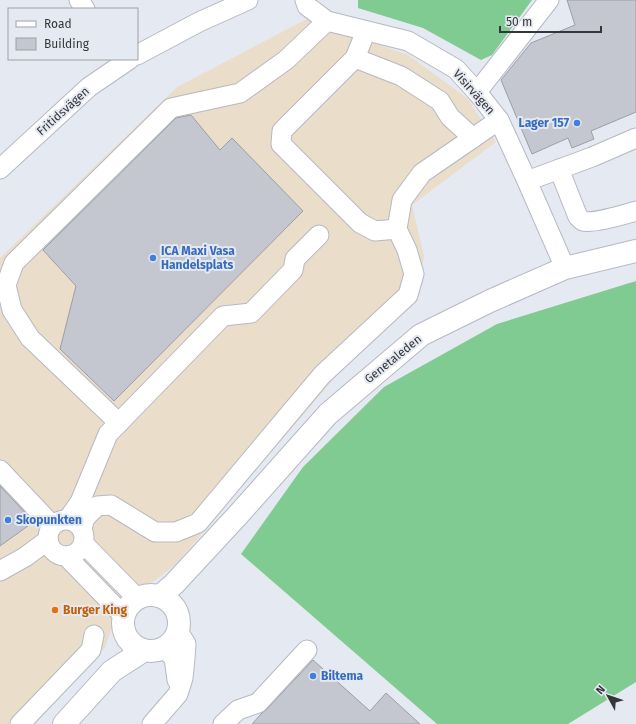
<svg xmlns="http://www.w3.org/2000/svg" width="636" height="724" font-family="'Fira Sans',sans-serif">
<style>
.commercial{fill:#eaddc9}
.forest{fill:#7fcb91}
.building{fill:#c4c7cf;stroke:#9b9ea6}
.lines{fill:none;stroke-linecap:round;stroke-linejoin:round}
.minor-casing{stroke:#b6b9c2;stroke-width:21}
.major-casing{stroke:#b6b9c2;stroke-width:24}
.minor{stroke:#fff;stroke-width:19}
.major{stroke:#fff;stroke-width:22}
.shop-dot{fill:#3f7fe0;stroke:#e5e9f1;stroke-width:1.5}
.food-dot{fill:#e8710a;stroke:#e5e9f1;stroke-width:1.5}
.labels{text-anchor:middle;stroke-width:4;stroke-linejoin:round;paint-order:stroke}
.street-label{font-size:12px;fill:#353639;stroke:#e5e9f1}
.shop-label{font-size:12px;font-weight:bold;fill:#366cbe;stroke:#e5e9f1;text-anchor:start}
.food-label{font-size:12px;font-weight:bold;fill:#c56008;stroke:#e5e9f1;text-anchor:start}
</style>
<rect width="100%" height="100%" fill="#e5e9f1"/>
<path class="commercial" d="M 307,19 L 408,55 L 467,98 L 496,142 L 412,205 L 424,256 L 417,301 L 337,375 L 176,564 L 157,579 L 122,597 L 105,648 L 35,724 L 0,724 L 0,258 L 177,87 Z"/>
<g class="forest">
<path d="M 358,0 L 532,0 L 492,55 L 481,60 L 423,28 L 358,8 Z"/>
<path d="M 636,281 L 636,682 L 568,724 L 437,724 L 241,554 L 303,467 L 384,387 L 497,324 Z"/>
</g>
<g class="building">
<path d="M 567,0 L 636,0 L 636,112 L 591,131 L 594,139 L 572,148 L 568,138 L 532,154 L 501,80 L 531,43 L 575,25 Z"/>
<path d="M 191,115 L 220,150 L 232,138 L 303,211 L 114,401 L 60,349 L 76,286 L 43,250 L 176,118 Z"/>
<path d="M 0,486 L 32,520 L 32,523 L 0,546 Z"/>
<path d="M 313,660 L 370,711 L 386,693 L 420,724 L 252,724 L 262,713 L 266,710 Z"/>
</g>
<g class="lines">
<defs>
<g id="minor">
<path d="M 79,0 L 85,9"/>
<path d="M 305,0 L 307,6 L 327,21 L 408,41 L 456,69 L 477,92 L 499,120 L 527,181 L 565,268"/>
<path d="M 366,31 L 355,58 L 282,131 L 281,144 L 360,223 L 375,231 L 397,229"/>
<path d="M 137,55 L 199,22 L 248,0"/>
<path d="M 355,58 L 401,76 L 440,101 L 450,117 L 473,138"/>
<path d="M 477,92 L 549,0"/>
<path d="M 0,169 L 89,87 L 130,59"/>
<path d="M 559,169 L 578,217 C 580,218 581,220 583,221 C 592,224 626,214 636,211"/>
<path d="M 527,181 L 592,157 L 636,138"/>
<path d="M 119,423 L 30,338 L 12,310 L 6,285 L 14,263 L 171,108 L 240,93 L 286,60 L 327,21"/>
<path d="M 0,470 L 52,525"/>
<path d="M 68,519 L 80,502 L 108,434 L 223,316 L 251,313 L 293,270 L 295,259 L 319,235"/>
<circle cx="66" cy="538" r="18"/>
<path d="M 82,528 L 85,518 L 97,506 L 111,505 L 155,532 L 176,532 L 198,523 L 322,375 L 408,295 L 414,274 L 407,250 L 397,229 L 402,200 L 422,173 L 499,120"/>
<path d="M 84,544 L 137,598"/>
<path d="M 66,556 L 123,615"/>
<path d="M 0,571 L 25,557 L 48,540"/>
<path d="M 164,648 L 174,658 L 177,680"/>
<path d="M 20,724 L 91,650 L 94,635"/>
<path d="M 152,724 L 178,694 L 183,678 L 185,658 L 186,644 L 178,631"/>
<path d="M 223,724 L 238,710 L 258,703 L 307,650"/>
</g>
<g id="major">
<circle cx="151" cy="623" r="28"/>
<path d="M 160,596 L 174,584 L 238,515 L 328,414 L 421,335 L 490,301 L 565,268 L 636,251"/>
<path d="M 64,724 L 112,671 L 143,651"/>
</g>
</defs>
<use href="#minor" class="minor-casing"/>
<use href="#major" class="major-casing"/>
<use href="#minor" class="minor"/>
<use href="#major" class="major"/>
</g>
<g class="shop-dot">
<circle cx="577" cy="123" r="4"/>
<circle cx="153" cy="258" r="4"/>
<circle cx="8" cy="520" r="4"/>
<circle cx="313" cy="676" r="4"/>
</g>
<circle class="food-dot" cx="55" cy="610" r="4"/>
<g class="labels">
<g class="street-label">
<text transform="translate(474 92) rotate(48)" y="4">Visirvägen</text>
<text transform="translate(63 111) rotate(-42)" y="4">Fritidsvägen</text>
<text transform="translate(393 359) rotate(-39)" y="4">Genetaleden</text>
</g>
<g class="shop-label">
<text x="569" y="127" text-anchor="end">Lager 157</text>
<text x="161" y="255">ICA Maxi Vasa<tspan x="161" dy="14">Handelsplats</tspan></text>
<text x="16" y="524">Skopunkten</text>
<text x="321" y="680">Biltema</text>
</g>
<g class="food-label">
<text x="63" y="614">Burger King</text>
</g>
</g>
<rect x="8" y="8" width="130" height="52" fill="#e5e9f1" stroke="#9fa1a7"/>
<rect x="16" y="21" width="20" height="6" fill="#ffffff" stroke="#9fa1a7"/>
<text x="44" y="28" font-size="12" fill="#353639">Road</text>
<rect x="16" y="38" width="20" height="12" fill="#c4c7cf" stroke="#9fa1a7"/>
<text x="44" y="48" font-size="12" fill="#353639">Building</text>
<g transform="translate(608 696) rotate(310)" stroke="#e5e9f1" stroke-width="3" paint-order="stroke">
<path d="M0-3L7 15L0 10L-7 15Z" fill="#353639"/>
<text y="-6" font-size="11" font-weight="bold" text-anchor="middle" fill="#353639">N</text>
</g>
<path d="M500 26v6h101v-6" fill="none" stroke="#353639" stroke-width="2"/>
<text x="506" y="26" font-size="12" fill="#353639" stroke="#e5e9f1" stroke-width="3" paint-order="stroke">50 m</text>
</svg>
